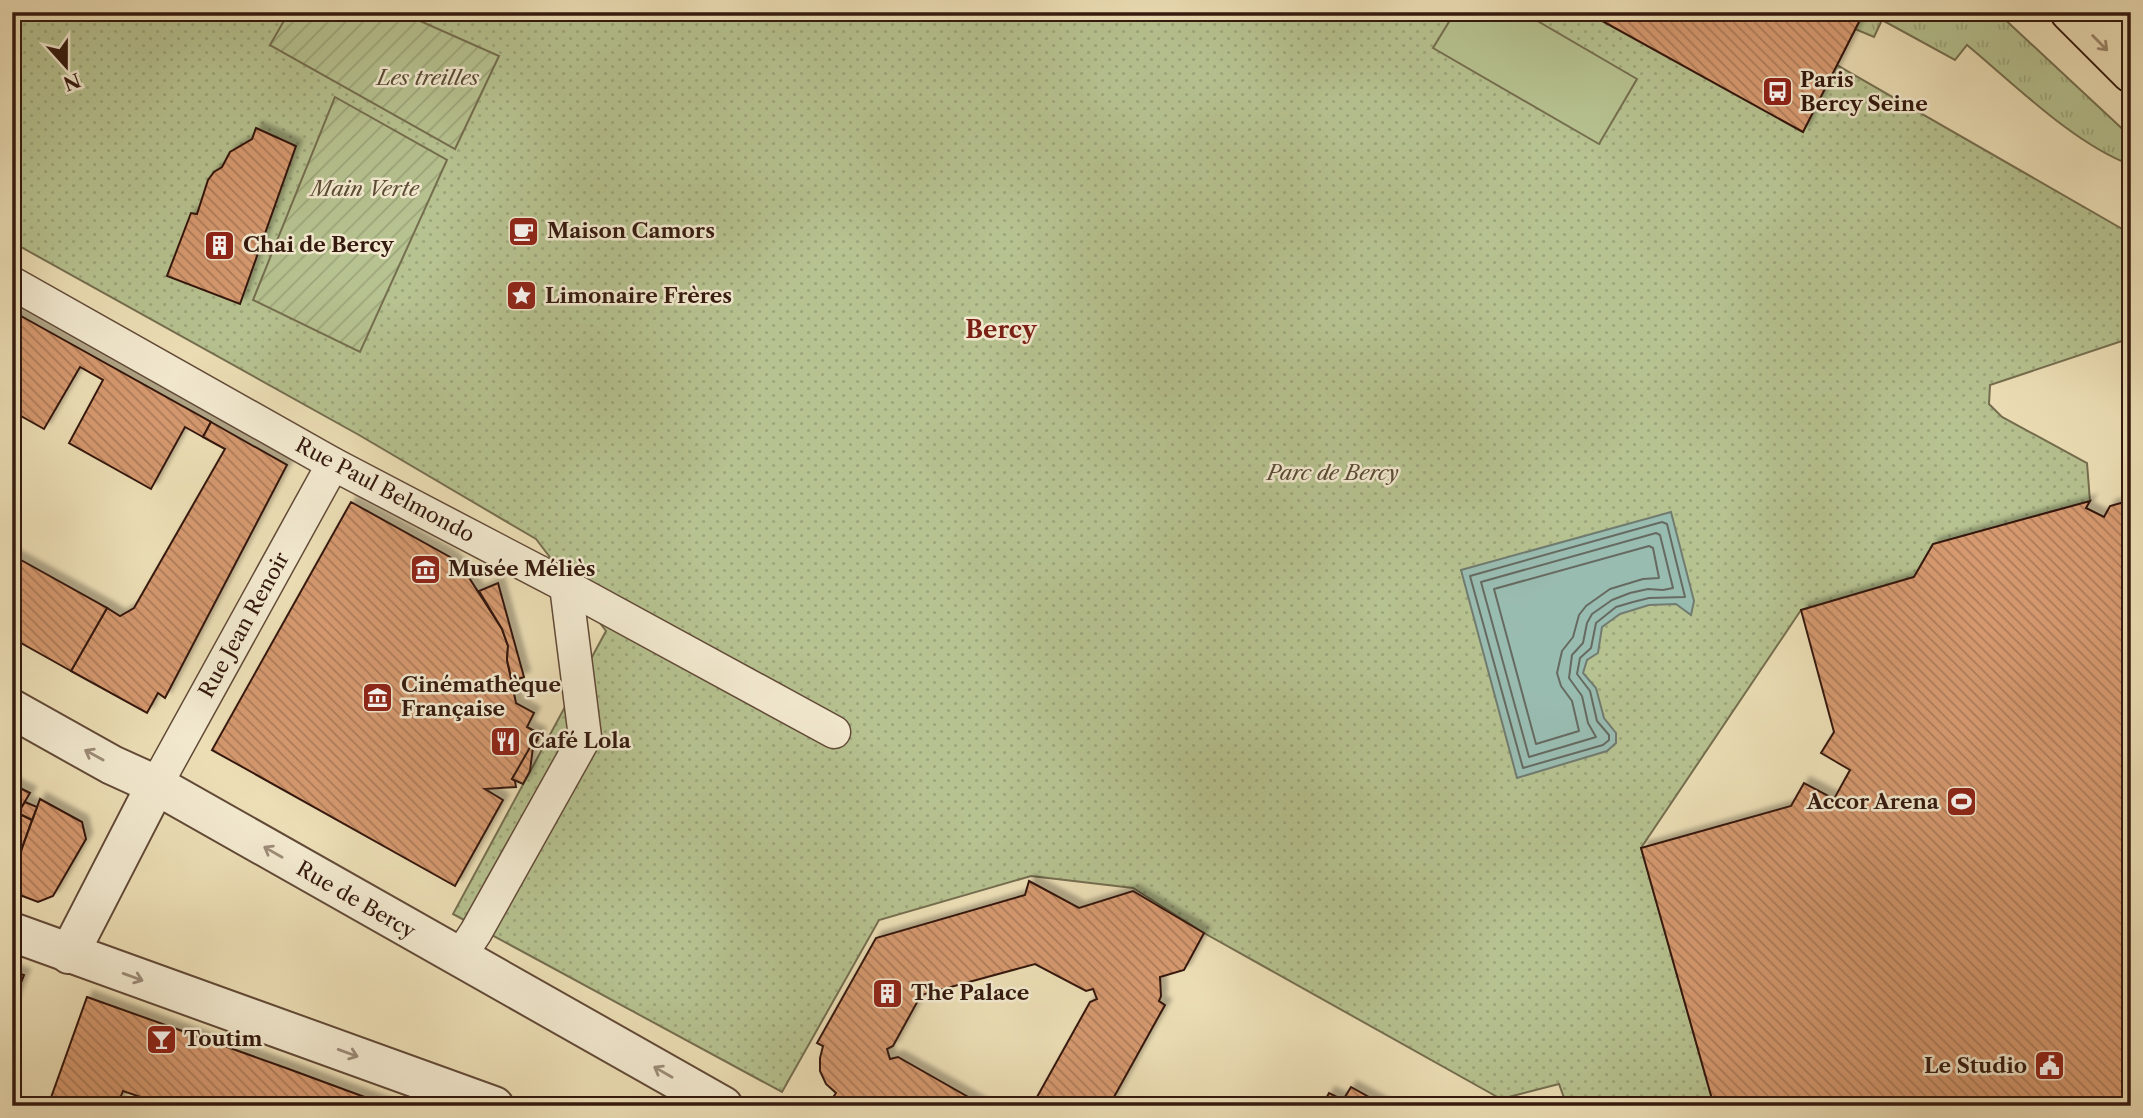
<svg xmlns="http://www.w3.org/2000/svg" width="2143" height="1118" font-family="'Libre Caslon Text',serif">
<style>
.grass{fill:url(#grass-tufts);stroke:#756e4f;stroke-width:2}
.park{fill:url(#park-dots);stroke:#756e4f;stroke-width:2}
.garden{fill:url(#garden-furrows);stroke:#756e4f;stroke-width:2}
.pitch{fill:#b6c290;stroke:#756e4f;stroke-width:2}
.water{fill:#99bcb1;stroke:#717b70;stroke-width:2}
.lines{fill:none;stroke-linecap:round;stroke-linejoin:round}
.shore{stroke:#666a60;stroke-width:2}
.building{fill:url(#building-back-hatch);stroke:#34190e;stroke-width:2;filter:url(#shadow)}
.pedestrian-casing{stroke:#624a38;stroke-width:35}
.minor-casing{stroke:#624a38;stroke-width:42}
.primary-casing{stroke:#34190e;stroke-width:42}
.pedestrian{stroke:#f3ead0;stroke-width:32}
.minor{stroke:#f3ead0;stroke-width:38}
.primary{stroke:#eddfb6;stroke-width:38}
.oneway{stroke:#9a866a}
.oneway2{stroke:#9d8c79}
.labels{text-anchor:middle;stroke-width:5;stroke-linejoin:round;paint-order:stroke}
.park-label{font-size:21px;font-style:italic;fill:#5b4c35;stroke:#f3ead0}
.poi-label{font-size:21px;font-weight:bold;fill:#34190e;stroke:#f3ead0;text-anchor:start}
.street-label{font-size:21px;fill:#34190e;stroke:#f3ead0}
.quarter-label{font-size:24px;font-weight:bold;fill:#7a1f14;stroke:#f3ead0}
</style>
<defs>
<pattern id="grass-tufts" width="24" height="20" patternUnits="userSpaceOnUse" patternTransform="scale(1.75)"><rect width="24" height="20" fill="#b6c290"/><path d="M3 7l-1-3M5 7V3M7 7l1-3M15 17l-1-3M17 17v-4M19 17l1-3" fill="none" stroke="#9da67b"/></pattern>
<pattern id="park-dots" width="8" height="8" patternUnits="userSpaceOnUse" patternTransform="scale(1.75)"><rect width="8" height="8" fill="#b6c290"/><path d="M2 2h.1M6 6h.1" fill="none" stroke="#9da67b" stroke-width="1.8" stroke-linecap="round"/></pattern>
<pattern id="garden-furrows" width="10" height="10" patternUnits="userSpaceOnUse" patternTransform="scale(1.75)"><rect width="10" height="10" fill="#b6c290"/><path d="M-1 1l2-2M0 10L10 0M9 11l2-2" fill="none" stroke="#9da67b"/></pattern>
<pattern id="building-back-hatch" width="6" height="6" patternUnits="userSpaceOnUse" patternTransform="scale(1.75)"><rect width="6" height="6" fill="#d6996f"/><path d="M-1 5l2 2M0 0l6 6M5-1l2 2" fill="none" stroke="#ae7c5a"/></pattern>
<filter id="shadow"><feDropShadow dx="6" dy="-6" stdDeviation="2" flood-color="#0004"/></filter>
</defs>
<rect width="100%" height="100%" fill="#eddfb6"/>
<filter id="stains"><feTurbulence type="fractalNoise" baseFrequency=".00286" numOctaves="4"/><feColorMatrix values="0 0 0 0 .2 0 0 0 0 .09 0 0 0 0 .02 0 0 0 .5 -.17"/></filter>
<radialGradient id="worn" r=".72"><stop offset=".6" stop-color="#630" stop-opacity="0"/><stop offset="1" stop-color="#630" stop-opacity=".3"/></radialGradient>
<path class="grass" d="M 1864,12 L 1997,12 L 2131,137 L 2131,165 C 2074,144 2014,84 1967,45 L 1955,60 L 1882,20 L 1874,37 L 1855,29 Z"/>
<path class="park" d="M 12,12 L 1864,12 L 1837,65 L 2131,234 L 2131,338 L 1990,385 L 1989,404 L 2002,417 L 2087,463 L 2090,501 L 1933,544 L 1914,577 L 1801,610 L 1641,848 L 1714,1106 L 1567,1106 L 1559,1084 L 1501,1099 L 1204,933 L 1133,888 L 1031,876 L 879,920 L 782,1092 L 453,914 L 606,631 L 536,539 L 359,435 L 12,242 Z"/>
<g class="garden">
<path d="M 289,12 L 400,12 L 499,56 L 455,149 L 270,45 Z"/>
<path d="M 335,97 L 447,160 L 360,352 L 253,300 Z"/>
</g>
<path class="pitch" d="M 1455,12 L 1522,12 L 1637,79 L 1599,144 L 1433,48 Z"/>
<path class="water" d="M 1671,512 L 1694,601 L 1691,615 L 1676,604 L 1649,605 L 1620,614 L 1602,627 L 1598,653 L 1587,660 L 1583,673 L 1596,688 L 1604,718 L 1616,733 L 1616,743 L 1607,751 L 1517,778 L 1461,570 Z"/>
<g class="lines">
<g class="shore">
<path d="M 1662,522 L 1667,524 L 1685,597 L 1649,598 L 1633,602 L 1616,607 L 1596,623 L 1591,648 L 1580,658 L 1577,674 L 1590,691 L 1597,721 L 1609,735 L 1609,740 L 1603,745 L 1523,768 L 1470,576 Z"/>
<path d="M 1656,533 L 1660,535 L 1673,588 L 1663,590 L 1648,589 L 1630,593 L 1612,600 L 1592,614 L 1587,623 L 1583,643 L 1572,655 L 1569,678 L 1582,696 L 1588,723 L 1596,737 L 1529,757 L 1481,582 Z"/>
<path d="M 1649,546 L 1653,548 L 1659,578 L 1643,579 L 1610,589 L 1586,606 L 1579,615 L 1573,637 L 1562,651 L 1557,673 L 1561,686 L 1572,701 L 1579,731 L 1536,744 L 1494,589 Z"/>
</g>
</g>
<g class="building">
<path d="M 1586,12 L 1864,12 L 1803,132 Z"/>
<path d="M 256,128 L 296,146 L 240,304 L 167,276 L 191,213 L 197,214 L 208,180 L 214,172 L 222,167 L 230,152 L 252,139 Z"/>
<path d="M 12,311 L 211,422 L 203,437 L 185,427 L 151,489 L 69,443 L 103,380 L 80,367 L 44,429 L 12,411 Z"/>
<path d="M 211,422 L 287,465 L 165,698 L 158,693 L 147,713 L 71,671 L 107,608 L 120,616 L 134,608 L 225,449 L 203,437 Z"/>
<path d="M 2090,501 L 2086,508 L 2104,517 L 2110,506 L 2128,501 L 2131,511 L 2131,1106 L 1714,1106 L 1641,848 L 1791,806 L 1804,783 L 1834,799 L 1850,770 L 1821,753 L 1834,732 L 1801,610 L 1914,577 L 1933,544 Z"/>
<path d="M 351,502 L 450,557 L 466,573 L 502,629 L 508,646 L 507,660 L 516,703 L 534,713 L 527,727 L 540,734 L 512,779 L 515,781 L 516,787 L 485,789 L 503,800 L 455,886 L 212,750 Z"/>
<path d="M 12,555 L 107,608 L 71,671 L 12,638 Z"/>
<path d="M 498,583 L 524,677 L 512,681 L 507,660 L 508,646 L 502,629 L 479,591 Z"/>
<path d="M 538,739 L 533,747 L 530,771 L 523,784 L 512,779 L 533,742 Z"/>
<path d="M 12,784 L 30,793 L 18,813 L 32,820 L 22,848 L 12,843 Z"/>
<path d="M 40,799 L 82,822 L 86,839 L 53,896 L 38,902 L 12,892 L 12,876 Z"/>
<path d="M 25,802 L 37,807 L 32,820 L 18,813 Z"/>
<path d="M 12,843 L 22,848 L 12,876 Z"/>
<path d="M 1029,881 L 1079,908 L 1133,891 L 1204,933 L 1184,970 L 1160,977 L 1161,996 L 1159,1001 L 1165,1005 L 1109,1106 L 1032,1106 L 1090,1002 L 1097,999 L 1093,989 L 1086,991 L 1035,964 L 921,995 L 893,1046 L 887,1049 L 890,1059 L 898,1057 L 984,1106 L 845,1106 L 832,1099 L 836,1093 L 826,1084 L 820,1071 L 820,1058 L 823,1046 L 817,1043 L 876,938 L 1025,895 Z"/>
<path d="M 12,971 L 24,975 L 12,1005 Z"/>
<path d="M 87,997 L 286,1068 L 389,1106 L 167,1106 L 123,1091 L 117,1106 L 48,1106 Z"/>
<path d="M 1351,1087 L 1385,1106 L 1322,1106 L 1329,1093 L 1343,1100 Z"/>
</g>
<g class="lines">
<defs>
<g id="pedestrian">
<path d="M 12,283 L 333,464 L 566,586 L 834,732"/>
<path d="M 156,785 L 333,464"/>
<path d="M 459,958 L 476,932 L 585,737 L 566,586"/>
</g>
<g id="minor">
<path d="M 12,709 L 112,765 L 156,785 C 344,893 534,998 723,1106"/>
<path d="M 12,932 L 494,1106"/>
<path d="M 69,954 L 156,785"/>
</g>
<g id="primary">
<path d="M 2070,12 L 2131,73"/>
<path d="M 2105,12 L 2131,30"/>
</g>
</defs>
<use href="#pedestrian" class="pedestrian-casing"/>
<use href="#minor" class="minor-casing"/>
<use href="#primary" class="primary-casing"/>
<use href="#pedestrian" class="pedestrian"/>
<use href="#minor" class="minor"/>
<use href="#primary" class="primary"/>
</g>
<defs><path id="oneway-shaft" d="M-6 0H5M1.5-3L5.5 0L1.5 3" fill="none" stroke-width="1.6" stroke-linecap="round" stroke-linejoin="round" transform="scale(1.75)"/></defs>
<use class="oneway" href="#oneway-shaft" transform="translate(2100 43) rotate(45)"/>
<g class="oneway2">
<use href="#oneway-shaft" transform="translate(94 755) rotate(-151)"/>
<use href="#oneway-shaft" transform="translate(273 852) rotate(-150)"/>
<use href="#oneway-shaft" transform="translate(133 977) rotate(20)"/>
<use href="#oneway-shaft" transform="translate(348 1053) rotate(20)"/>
<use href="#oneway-shaft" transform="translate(663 1072) rotate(-150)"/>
</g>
<defs>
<symbol id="bus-square" viewBox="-11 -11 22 22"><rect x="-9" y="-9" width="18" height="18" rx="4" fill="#8f2418" stroke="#f3ead0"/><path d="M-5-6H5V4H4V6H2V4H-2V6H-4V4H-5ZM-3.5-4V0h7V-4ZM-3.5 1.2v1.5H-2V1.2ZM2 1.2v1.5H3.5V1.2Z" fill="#fff"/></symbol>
<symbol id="cafe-square" viewBox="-11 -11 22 22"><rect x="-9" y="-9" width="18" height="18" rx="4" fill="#8f2418" stroke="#f3ead0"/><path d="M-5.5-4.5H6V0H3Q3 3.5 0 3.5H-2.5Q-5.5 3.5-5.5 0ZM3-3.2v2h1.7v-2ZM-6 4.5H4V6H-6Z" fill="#fff"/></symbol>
<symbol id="building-square" viewBox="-11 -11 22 22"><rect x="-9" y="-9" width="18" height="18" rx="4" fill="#8f2418" stroke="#f3ead0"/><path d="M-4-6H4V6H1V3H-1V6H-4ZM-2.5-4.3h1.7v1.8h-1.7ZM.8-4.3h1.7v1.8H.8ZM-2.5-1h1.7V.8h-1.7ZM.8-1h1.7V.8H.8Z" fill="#fff"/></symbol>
<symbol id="sight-square" viewBox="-11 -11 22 22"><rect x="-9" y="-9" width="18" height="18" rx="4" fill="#8f2418" stroke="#f3ead0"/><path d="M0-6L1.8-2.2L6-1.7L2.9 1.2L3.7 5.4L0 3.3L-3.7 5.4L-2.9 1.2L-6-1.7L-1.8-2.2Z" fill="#fff"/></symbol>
<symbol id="museum-square" viewBox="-11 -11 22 22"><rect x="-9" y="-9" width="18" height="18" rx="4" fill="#8f2418" stroke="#f3ead0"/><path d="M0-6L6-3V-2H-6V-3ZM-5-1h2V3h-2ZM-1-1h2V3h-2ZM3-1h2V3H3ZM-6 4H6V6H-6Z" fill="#fff"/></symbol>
<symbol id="restaurant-square" viewBox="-11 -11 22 22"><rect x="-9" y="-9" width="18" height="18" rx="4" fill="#8f2418" stroke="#f3ead0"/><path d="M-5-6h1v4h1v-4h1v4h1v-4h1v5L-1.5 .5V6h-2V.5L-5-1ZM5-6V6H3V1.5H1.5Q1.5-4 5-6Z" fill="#fff"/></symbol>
<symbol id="stadium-square" viewBox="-11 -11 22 22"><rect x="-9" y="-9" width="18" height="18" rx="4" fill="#8f2418" stroke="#f3ead0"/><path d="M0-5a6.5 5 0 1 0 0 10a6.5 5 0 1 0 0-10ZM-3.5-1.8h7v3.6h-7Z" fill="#fff"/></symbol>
<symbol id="bar-square" viewBox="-11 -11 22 22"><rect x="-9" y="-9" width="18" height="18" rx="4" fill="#8f2418" stroke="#f3ead0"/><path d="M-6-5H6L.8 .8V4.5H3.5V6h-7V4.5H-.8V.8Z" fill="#fff"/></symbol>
<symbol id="civic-square" viewBox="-11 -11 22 22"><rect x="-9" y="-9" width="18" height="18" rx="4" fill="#8f2418" stroke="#f3ead0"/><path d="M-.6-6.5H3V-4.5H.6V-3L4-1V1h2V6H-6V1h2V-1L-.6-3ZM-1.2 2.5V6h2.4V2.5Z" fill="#fff"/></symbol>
</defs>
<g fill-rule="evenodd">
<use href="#bus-square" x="1760" y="74" width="35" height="35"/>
<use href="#cafe-square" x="506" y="214" width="35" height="35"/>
<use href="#building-square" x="202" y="228" width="35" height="35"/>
<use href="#sight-square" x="504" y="278" width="35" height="35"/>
<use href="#museum-square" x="408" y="552" width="35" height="35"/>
<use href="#museum-square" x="360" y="680" width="35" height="35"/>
<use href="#restaurant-square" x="488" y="724" width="35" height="35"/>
<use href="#stadium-square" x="1944" y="784" width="35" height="35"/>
<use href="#building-square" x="870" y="976" width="35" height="35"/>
<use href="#bar-square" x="144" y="1022" width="35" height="35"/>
<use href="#civic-square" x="2032" y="1048" width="35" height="35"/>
</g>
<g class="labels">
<g class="park-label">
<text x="428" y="85">Les treilles</text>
<text x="365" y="196">Main Verte</text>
<text x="1333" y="480">Parc de Bercy</text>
</g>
<g class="poi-label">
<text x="1800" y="87">Paris<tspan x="1800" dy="24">Bercy Seine</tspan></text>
<text x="547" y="238">Maison Camors</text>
<text x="243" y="252">Chai de Bercy</text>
<text x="545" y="303">Limonaire Frères</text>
<text x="448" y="576">Musée Méliès</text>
<text x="401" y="692">Cinémathèque<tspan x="401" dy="24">Française</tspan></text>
<text x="528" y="748">Café Lola</text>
<text x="1939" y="809" text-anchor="end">Accor Arena</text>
<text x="911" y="1000">The Palace</text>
<text x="184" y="1046">Toutim</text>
<text x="2027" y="1073" text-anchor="end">Le Studio</text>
</g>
<g class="street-label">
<text transform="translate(385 490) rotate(28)" y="7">Rue Paul Belmondo</text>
<text transform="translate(244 625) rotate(-61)" y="7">Rue Jean Renoir</text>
<text transform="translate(356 900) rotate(30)" y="7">Rue de Bercy</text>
</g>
<g class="quarter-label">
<text x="1001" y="338">Bercy</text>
</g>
</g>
<rect width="2143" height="1118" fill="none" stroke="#eddfb6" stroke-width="42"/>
<rect x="14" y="14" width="2115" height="1090" fill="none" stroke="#34190e" stroke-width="3.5"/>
<rect x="21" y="21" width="2101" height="1076" fill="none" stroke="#34190e" stroke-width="2"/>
<g transform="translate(66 66) rotate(159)" stroke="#f3ead0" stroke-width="5" paint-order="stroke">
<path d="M0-5L12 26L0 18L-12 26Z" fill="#34190e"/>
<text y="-10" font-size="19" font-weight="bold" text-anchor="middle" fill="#34190e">N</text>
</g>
<rect width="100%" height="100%" filter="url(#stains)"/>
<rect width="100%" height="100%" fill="url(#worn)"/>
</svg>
